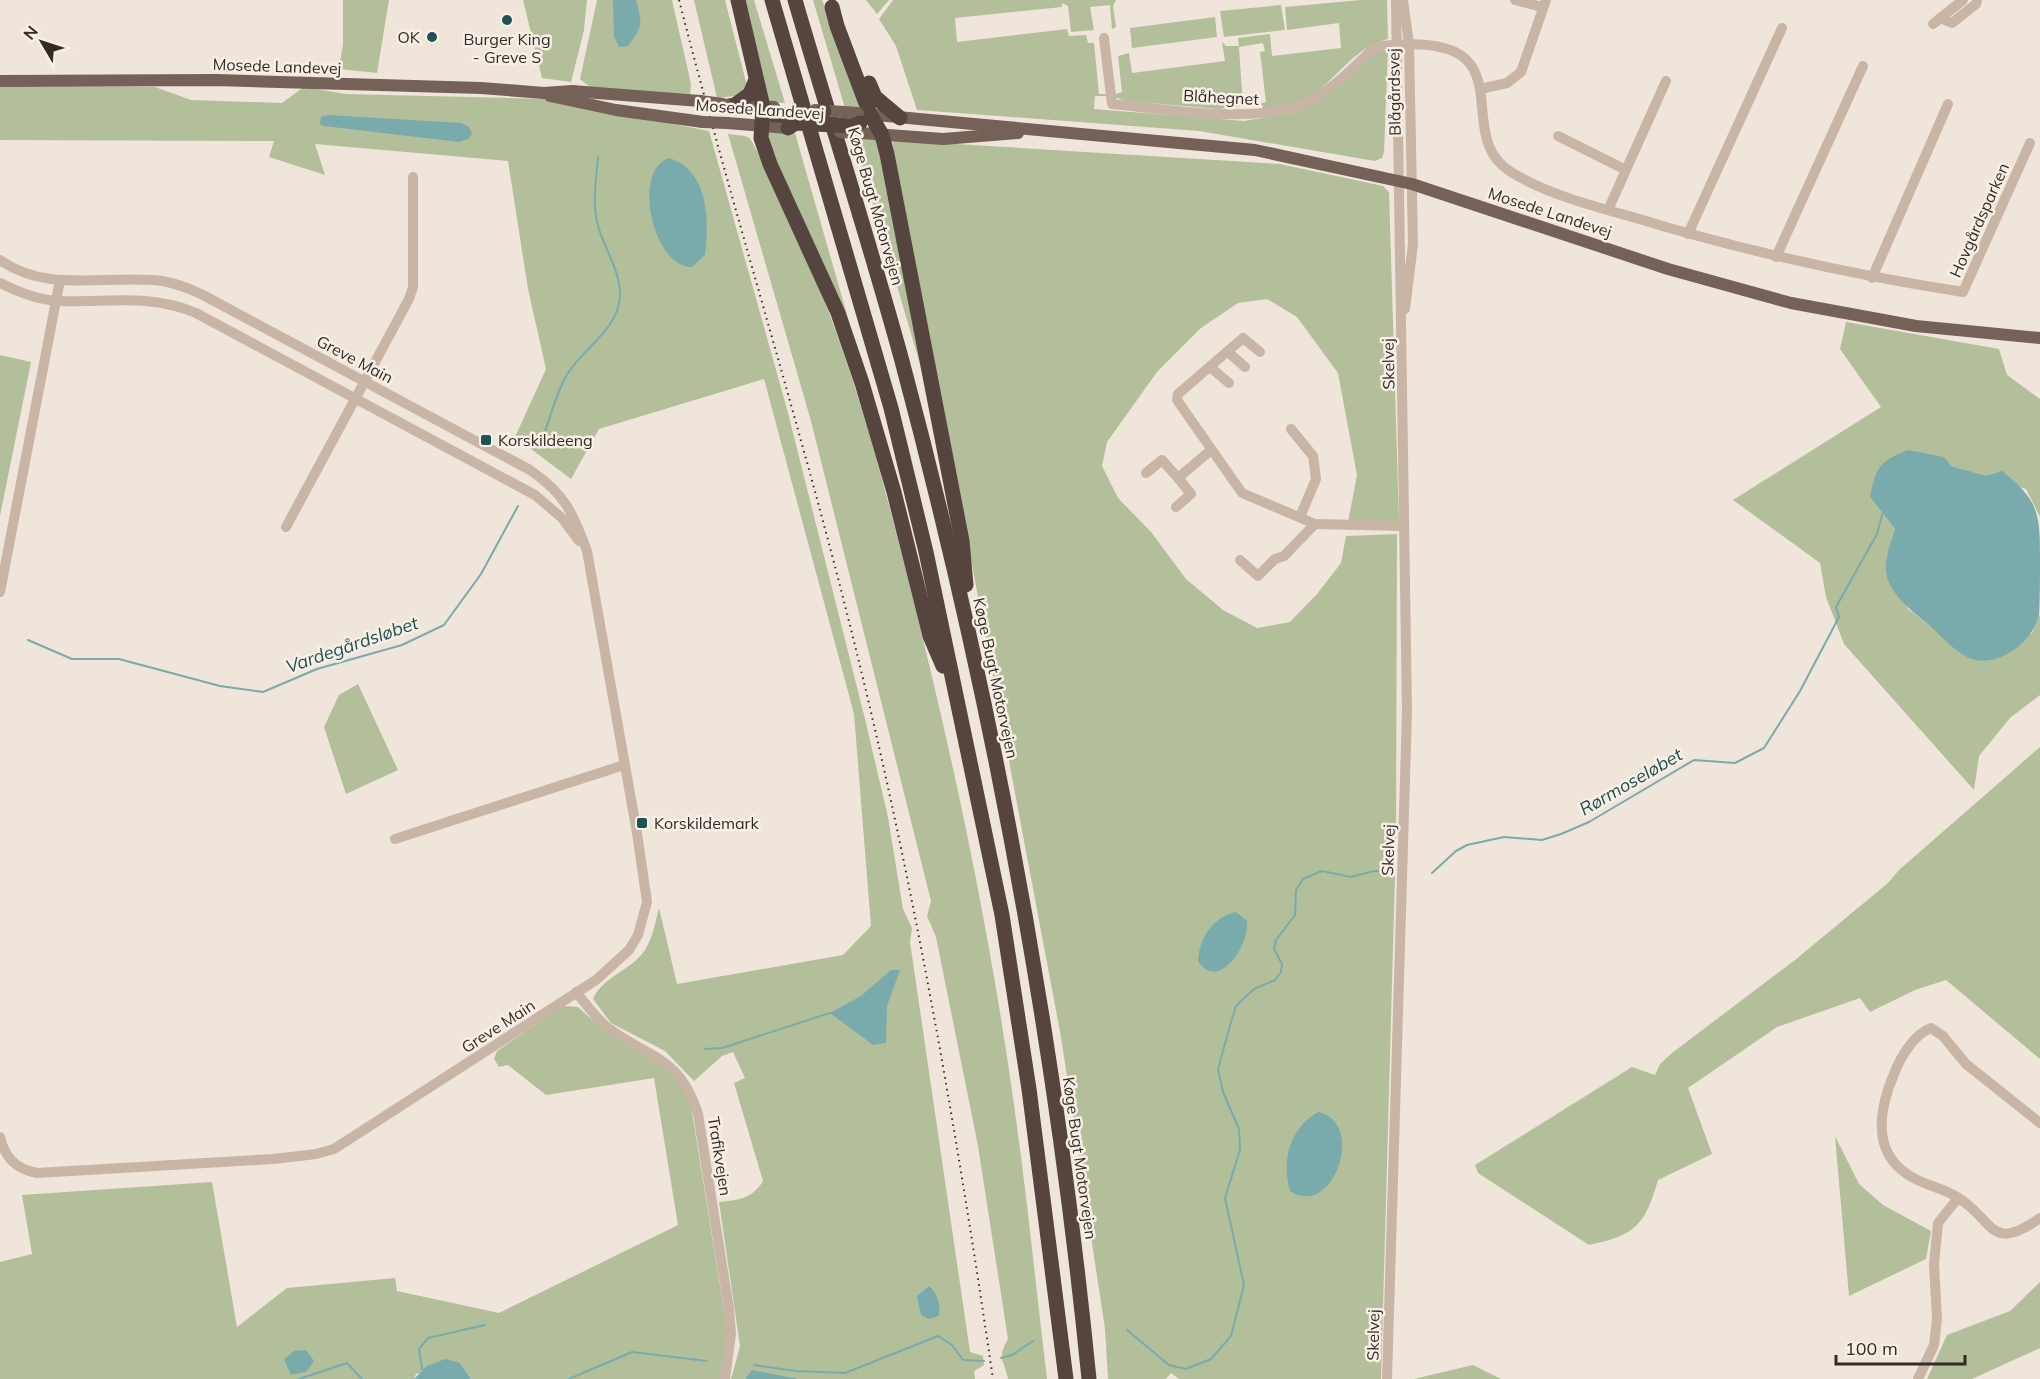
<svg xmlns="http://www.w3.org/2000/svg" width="2040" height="1379" font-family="Mulish,sans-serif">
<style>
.green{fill:#b3be9b}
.water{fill:#7aabac}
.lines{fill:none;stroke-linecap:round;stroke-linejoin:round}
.stream{stroke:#7aabac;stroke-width:2}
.minor{stroke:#c8b5a6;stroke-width:10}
.major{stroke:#756158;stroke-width:12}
.highway{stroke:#55453e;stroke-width:15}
.rail{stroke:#342b27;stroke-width:2;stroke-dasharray:1.5 4.5;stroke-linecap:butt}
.major-bridge{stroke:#756158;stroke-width:12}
.highway-bridge{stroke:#55453e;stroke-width:15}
.poi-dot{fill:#1e5254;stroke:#f8efe6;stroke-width:2}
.labels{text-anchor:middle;stroke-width:5;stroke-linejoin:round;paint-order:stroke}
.poi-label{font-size:16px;fill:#342b27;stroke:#f8efe6;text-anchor:start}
.street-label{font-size:16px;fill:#342b27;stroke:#f8efe6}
.water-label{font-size:18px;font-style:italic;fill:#1e5254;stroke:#f8efe6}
</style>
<rect width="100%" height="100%" fill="#f0e5da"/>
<g class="green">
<path d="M 343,0 L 389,0 L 377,73 L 339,69 L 343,44 Z"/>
<path d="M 523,0 L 587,0 L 584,30 L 571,82 L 542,78 Z"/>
<path d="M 597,0 L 672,0 L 691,84 L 690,97 L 590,87 L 580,79 Z"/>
<path d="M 694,0 L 725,0 L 747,86 L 743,95 L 717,98 Z"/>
<path d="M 745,0 L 754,0 L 785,103 L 767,102 Z"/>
<path d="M 813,0 L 822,0 L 860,96 L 858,109 L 845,108 Z"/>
<path d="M 866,0 L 889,0 L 877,14 Z"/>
<path d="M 893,0 L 1116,0 L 1113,6 L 1116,27 L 1112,29 L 1110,5 L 1090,7 L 1094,30 L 1071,32 L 1068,6 L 1062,3 L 1062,7 L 955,18 L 957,42 L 1067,29 L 1069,36 L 1086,35 L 1088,43 L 1094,43 L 1099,94 L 1107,94 L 1107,96 L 1095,96 L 1094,109 L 1244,121 L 1291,113 L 1315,103 L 1374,53 L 1383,49 L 1388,51 L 1384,152 L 1382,158 L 1375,161 L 1199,131 L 917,110 L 896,46 L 879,19 Z"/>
<path d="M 1361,0 L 1387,0 L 1388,39 C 1359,45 1339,74 1317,92 C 1302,104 1282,106 1264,110 L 1261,103 L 1266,102 L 1260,52 L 1265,51 L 1263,43 L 1239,47 L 1243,106 L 1219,109 L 1126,101 L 1115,97 L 1116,94 L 1122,92 L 1118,56 L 1129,53 L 1132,73 L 1225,61 L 1222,42 L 1226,46 L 1239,46 L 1238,38 L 1270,34 L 1272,56 L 1341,48 L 1339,23 L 1287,30 L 1285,7 Z"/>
<path d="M 1281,5 L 1285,30 L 1224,37 L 1220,11 Z"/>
<path d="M 1215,17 L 1217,37 L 1132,48 L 1130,28 Z"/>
<path d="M 5,86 L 155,87 L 191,100 L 282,103 L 304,87 L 346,94 L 545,99 L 709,131 L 787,409 L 865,719 L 888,817 L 903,909 L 912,928 L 910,942 L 970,1352 L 983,1356 L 984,1365 L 974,1371 L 975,1379 L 800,1379 L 752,1371 L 745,1379 L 731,1379 L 740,1346 L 719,1202 C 739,1200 752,1199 763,1181 L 734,1083 L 745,1078 L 733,1052 L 722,1056 L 694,1081 L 665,1051 L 611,1023 L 593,999 C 602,978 628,971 642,954 C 652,942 655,923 659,908 L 677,984 L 843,955 L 871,926 L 854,714 L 764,379 L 599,429 L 571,479 L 515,437 L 546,369 L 528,289 L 508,161 L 315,144 L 325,175 L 269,157 L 274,141 L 0,140 L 0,87 Z"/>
<path d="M 775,131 L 795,133 L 864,374 L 774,165 L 768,133 Z"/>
<path d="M 728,134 C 734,135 742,135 748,137 C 755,141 775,194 782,207 C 844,327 878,460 911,591 C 954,761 990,932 1014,1105 C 1027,1196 1036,1288 1047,1379 L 1008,1379 C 1004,1358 996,1361 1008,1339 L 978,1146 L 936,937 L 927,916 L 931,901 L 811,421 Z"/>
<path d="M 862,139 L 879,140 L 927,388 L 858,153 Z"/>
<path d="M 892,140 L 1280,164 L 1383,186 L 1389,192 L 1399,521 L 1348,522 L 1357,475 L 1338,373 L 1297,317 L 1267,299 L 1238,303 L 1201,328 L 1157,372 L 1107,442 L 1102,466 L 1118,498 L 1151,532 L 1186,579 L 1223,610 L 1257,628 L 1290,622 L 1317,594 L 1341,563 L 1346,536 L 1397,534 L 1396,840 L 1381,1379 L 1179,1379 L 1171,1373 L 1166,1379 L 1108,1379 L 1105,1329 L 1061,1037 Z"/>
<path d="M 1846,322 L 1999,349 L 2007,375 L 2040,399 L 2040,517 L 2026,489 L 1951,466 L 1870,497 L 1895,529 L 1886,559 L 1908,609 L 1973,659 L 2032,633 L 2040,615 L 2040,695 L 2010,718 L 1979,756 L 1974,790 L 1844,644 L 1826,597 L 1820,563 L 1733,500 L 1881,407 L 1840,349 Z"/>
<path d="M 0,355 L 31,362 L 0,516 Z"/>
<path d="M 358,684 L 398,770 L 346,794 L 324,727 L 339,695 Z"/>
<path d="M 2040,747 L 2040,1059 L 1946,980 L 1915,990 L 1870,1012 L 1860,998 L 1777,1027 L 1688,1088 L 1712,1154 L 1658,1180 C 1645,1225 1636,1235 1589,1245 L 1478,1173 L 1475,1165 L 1632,1067 L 1655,1075 L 1660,1064 L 1672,1053 L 1795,960 L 1888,883 L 1899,870 Z"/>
<path d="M 563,1006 L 578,1007 L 607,1033 L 661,1066 L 679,1080 L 690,1100 L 727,1329 L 726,1359 L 720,1379 L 471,1379 L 460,1363 L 416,1374 L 414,1379 L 0,1379 L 0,1262 L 32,1254 L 22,1195 L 212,1182 L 237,1327 L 287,1288 L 395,1278 L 397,1291 L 499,1313 L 678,1225 L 654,1078 L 546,1095 L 508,1065 L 499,1067 L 494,1059 L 497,1051 Z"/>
<path d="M 1835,1136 L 1859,1184 L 1883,1205 L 1931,1231 L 1926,1259 L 1849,1296 Z"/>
<path d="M 2040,1282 L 2040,1348 L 1972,1379 L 1927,1379 L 1947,1335 L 2010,1311 Z"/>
<path d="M 1473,1365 L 1501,1379 L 1414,1379 Z"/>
</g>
<g class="water">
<path d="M 613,0 L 636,0 C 642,22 644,26 628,46 L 619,47 L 614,36 Z"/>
<path d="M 328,115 L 461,123 L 469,127 L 472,134 L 468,139 L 459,142 L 324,126 L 320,124 L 321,117 Z"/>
<path d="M 669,158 C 709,170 709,221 705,255 L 692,267 C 653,268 631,171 669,158 Z"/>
<path d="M 1908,450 L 1944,457 L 1951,466 L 1986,476 L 2002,471 C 2040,501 2040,515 2040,562 C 2040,578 2040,600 2039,616 C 2032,642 1999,667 1972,659 C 1957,654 1941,636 1929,625 C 1915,614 1892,596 1887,577 C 1883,560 1890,545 1895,529 L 1870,497 C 1876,468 1879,461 1908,450 Z"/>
<path d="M 1236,912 L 1247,921 C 1250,945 1218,993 1198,961 C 1199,938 1213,917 1236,912 Z"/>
<path d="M 891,970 L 900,970 L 887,1006 L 886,1043 L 873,1045 L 830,1013 L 861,996 Z"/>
<path d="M 1318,1112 C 1367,1122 1333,1220 1290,1191 C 1281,1160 1290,1128 1318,1112 Z"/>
<path d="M 929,1286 C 937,1293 941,1305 939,1316 L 928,1319 L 921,1315 L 917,1296 Z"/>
<path d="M 306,1350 L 314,1361 L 306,1372 L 291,1375 L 284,1359 L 294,1351 Z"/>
<path d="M 445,1359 L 460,1363 L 471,1379 L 414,1379 L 427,1366 Z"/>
<path d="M 752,1370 L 800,1379 L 745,1379 Z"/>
</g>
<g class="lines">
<g class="stream">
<path d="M 540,447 C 548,425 554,399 565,378 C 581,349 618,331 620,296 C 621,272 604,248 598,226 C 592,204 596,180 598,157"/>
<path d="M 28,640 L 72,659 L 119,659 L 220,686 L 263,692 L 317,669 L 402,645 L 444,625 L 481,574 L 518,506"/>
<path d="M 1432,873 L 1456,851 L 1467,845 L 1504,837 L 1542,840 L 1561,834 L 1589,822 L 1694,760 L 1735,763 L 1764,748 L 1800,691 L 1839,617 L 1836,607 L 1877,534 L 1883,512"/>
<path d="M 705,1049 L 722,1048 L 830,1013"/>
<path d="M 1127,1330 L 1169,1365 L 1186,1369 L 1211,1359 L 1231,1336 L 1244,1285 L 1225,1198 L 1240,1150 L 1239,1129 L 1223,1092 L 1218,1069 L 1231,1022 L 1236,1006 L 1254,989 L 1275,980 L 1281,972 L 1282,964 L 1274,949 L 1276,940 L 1295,915 L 1296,890 L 1303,879 L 1322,871 L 1351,877 L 1374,871 L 1386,871"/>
<path d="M 1001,1358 L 1012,1355 L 1033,1341"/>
<path d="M 754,1365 L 796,1371 L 845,1373 L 938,1336 L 952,1345 L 963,1360 L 984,1361"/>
<path d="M 422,1369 L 419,1349 L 428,1338 L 485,1325"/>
<path d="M 299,1379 L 347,1363 L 362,1379"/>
<path d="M 569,1379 L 632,1352 L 707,1361"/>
</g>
<g class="minor">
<path d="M 1403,0 L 1409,44 L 1413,244 L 1405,309"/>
<path d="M 1515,0 L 1542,7"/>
<path d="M 1940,18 L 1952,23 L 1976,4 L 1977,0"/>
<path d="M 1933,24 L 1963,0"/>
<path d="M 1104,38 L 1112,104 C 1168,109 1264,127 1313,99 C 1336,86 1354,67 1373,49 L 1381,46 C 1535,29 1447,133 1511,172 C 1548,195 1597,207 1639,219 C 1745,251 1853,275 1963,292 L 2030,143"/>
<path d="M 1480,89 L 1507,83 L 1521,72 L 1546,0"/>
<path d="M 1558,136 L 1626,170"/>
<path d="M 1608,210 L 1666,81"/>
<path d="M 1688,234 L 1782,28"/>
<path d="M 1776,257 L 1863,66"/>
<path d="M 0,260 C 48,294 108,274 162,281 C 175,283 188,288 201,294 L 530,470 C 565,494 573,513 587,551 L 637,833 L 647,902 L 638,935 L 629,950 L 596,980 L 334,1149 L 316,1154 L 273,1159 L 37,1173 C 16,1169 5,1158 0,1137"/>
<path d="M 1872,278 L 1948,104"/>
<path d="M 0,283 C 18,292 38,300 58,301 C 106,303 150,293 196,313 L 535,495 L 562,518 L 579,541"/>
<path d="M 1228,352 L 1245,367"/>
<path d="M 1260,352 L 1243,338 L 1178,394 L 1177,400 L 1242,493 L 1315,524 L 1404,526"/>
<path d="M 1210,367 L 1229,383"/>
<path d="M 1291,429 L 1313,456 L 1316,479 L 1300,517"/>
<path d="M 1146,473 L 1162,460 L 1178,478 L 1211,450"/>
<path d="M 1176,507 L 1191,494 L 1178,478"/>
<path d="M 286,527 L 409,299 L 413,287 L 413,177"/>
<path d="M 1240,560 L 1258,576 L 1275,559 L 1284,556 L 1315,524"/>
<path d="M 0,592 L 60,280"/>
<path d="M 395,839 L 624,765"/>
<path d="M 576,992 C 586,1004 595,1017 607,1027 C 649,1059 679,1055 698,1114 L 729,1309 L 731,1334 L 725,1379"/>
<path d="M 2040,1123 L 1966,1064 L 1943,1036 L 1931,1028 C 1914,1034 1900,1058 1894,1074 C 1880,1107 1871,1150 1907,1174 C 1922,1185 1941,1187 1957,1197 C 1995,1220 1989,1254 2040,1218"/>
<path d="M 1387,1379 L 1407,712 L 1396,0"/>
<path d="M 1918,1379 L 1934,1345 L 1937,1319 L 1934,1264 L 1938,1223 L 1958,1198"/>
</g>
<g class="major">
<path d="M 0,81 L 216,80 L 481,88 L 544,93 L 572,91 L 700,101"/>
<path d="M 550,96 L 616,110 L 703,122"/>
<path d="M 730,104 L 774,107"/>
<path d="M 865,114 L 1255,150 L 1412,184 L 1668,269 L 1791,303 L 1916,326 L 2040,338"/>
<path d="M 727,123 L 788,128"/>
<path d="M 861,133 L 943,139 L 1018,133"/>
</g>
<g class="highway">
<path d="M 738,0 L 763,107 L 761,138 L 770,164 L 838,313 L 862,383 L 894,492 L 930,636 L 943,666"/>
<path d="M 772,0 L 891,408 L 926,552 L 1002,915 L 1029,1089 L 1066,1379"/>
<path d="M 795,0 C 830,120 869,240 902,361 C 991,694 1055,1035 1089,1379"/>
<path d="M 832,7 L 837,26 L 870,114 L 882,135 L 887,154 L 962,541 L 966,585"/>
<path d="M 869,83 L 875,97 L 900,118"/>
<path d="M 736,104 L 750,94 L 755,82"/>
</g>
<path class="rail" d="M 679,0 C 736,223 806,442 860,666 C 917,901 958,1139 993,1379"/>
<g class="major-bridge">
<path d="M 700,101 L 723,104"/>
<path d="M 815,110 L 858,113"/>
<path d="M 703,122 L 727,123"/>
<path d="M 840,132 L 861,133"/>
</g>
<g class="highway-bridge">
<path d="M 774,115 L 817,116 L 824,111"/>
<path d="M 788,128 L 796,123 L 852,126 L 860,123"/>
</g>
</g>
<g class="poi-dot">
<circle cx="507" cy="20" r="6"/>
<circle cx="432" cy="37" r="6"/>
<rect x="480" y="434" width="12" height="12" rx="3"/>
<rect x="636" y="817" width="12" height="12" rx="3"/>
</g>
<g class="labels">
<g class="poi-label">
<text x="420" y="43" text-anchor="end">OK</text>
<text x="507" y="45" text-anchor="middle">Burger King<tspan x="507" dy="18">- Greve S</tspan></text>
<text x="498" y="446">Korskildeeng</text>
<text x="654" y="829">Korskildemark</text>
</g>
<g class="street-label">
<text transform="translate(277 66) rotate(2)" y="6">Mosede Landevej</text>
<text transform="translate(1394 92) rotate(-91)" y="6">Blågårdsvej</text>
<text transform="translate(1221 97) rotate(3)" y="6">Blåhegnet</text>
<text transform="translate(760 109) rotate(4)" y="6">Mosede Landevej</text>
<text transform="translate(876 206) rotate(74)" y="6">Køge Bugt Motorvejen</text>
<text transform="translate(1550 212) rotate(18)" y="6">Mosede Landevej</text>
<text transform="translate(1979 220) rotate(-66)" y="6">Hovgårdsparken</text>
<text transform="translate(355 359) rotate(28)" y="6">Greve Main</text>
<text transform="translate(1388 364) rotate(-91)" y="6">Skelvej</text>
<text transform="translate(996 678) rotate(78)" y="6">Køge Bugt Motorvejen</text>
<text transform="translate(1388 850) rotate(-88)" y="6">Skelvej</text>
<text transform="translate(498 1026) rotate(-33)" y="6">Greve Main</text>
<text transform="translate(720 1156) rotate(81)" y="6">Trafikvejen</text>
<text transform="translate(1080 1158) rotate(82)" y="6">Køge Bugt Motorvejen</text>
<text transform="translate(1373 1335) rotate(-89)" y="6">Skelvej</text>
</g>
<g class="water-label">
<text transform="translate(352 645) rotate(-19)" y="6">Vardegårdsløbet</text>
<text transform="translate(1631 782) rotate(-30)" y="6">Rørmoseløbet</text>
</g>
</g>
<g transform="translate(42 42) rotate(309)" stroke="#f8efe6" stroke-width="4.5" paint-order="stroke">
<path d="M0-4.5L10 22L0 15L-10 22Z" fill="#342b27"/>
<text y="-9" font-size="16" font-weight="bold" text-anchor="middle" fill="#342b27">N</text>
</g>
<path d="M1836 1355v9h129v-9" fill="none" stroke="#342b27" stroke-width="3"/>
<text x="1845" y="1355" font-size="18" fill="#342b27" stroke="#f8efe6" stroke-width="4.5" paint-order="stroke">100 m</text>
</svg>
